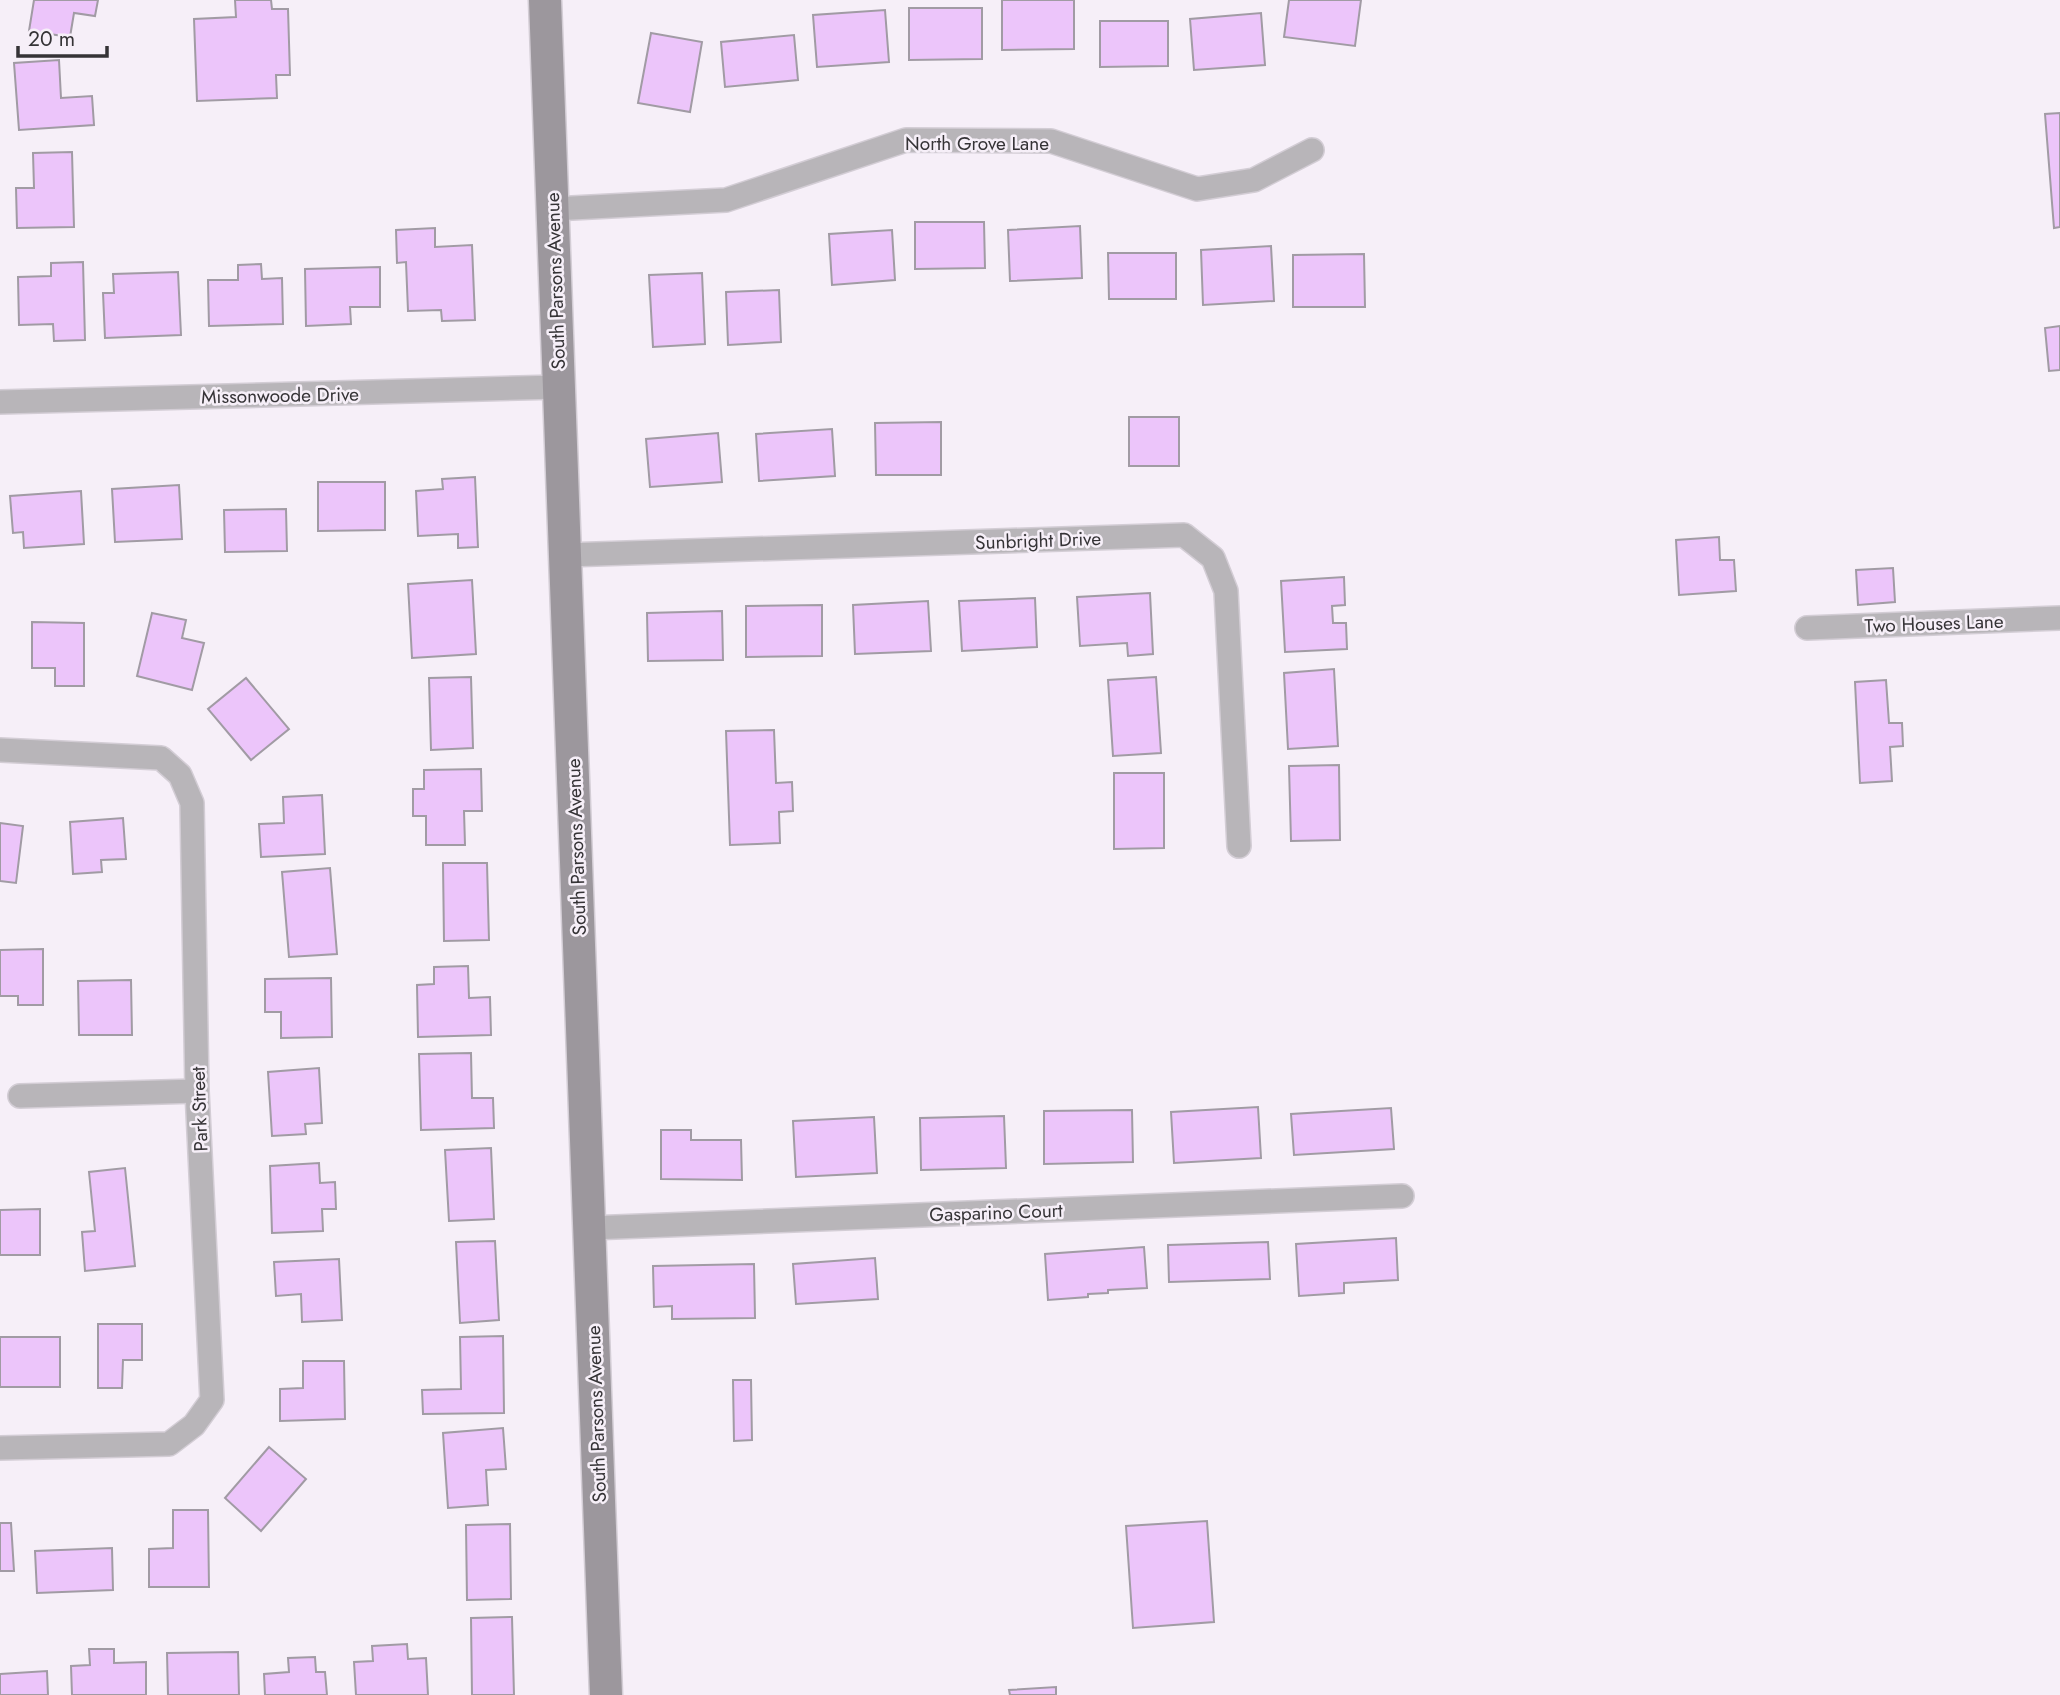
<svg xmlns="http://www.w3.org/2000/svg" width="2060" height="1695" font-family="Jost,sans-serif">
<style>
.building{fill:#ecc5fa;stroke:#a19ba4;stroke-width:2}
.lines{fill:none;stroke-linecap:round;stroke-linejoin:round}
.street-casing{stroke:#d3cdd5;stroke-width:26}
.secondary-casing{stroke:#d3cdd5;stroke-width:35}
.street{stroke:#b8b5b9;stroke-width:23}
.secondary{stroke:#9c979d;stroke-width:32}
.labels{text-anchor:middle;stroke-width:5;stroke-linejoin:round;paint-order:stroke}
.street-label{font-size:19px;fill:#353336;stroke:#f6eff8}
</style>
<rect width="100%" height="100%" fill="#f6eff8"/>
<g class="building">
<path d="M 34,0 L 98,0 L 95,16 L 74,13 L 70,37 L 29,31 Z"/>
<path d="M 235,0 L 271,0 L 272,9 L 288,9 L 290,75 L 276,75 L 277,98 L 197,101 L 194,19 L 236,17 Z"/>
<path d="M 1002,0 L 1074,0 L 1074,49 L 1002,50 Z"/>
<path d="M 1289,0 L 1361,0 L 1355,46 L 1284,37 Z"/>
<path d="M 909,8 L 982,8 L 982,59 L 909,60 Z"/>
<path d="M 885,10 L 889,62 L 817,67 L 813,15 Z"/>
<path d="M 1261,13 L 1265,65 L 1194,70 L 1190,19 Z"/>
<path d="M 1100,21 L 1168,21 L 1168,66 L 1100,67 Z"/>
<path d="M 651,33 L 702,42 L 690,112 L 638,103 Z"/>
<path d="M 794,35 L 798,80 L 725,87 L 721,42 Z"/>
<path d="M 59,60 L 61,98 L 92,96 L 94,125 L 19,130 L 14,63 Z"/>
<path d="M 2060,113 L 2060,227 L 2054,228 L 2045,114 Z"/>
<path d="M 72,152 L 74,227 L 17,228 L 16,188 L 34,188 L 33,153 Z"/>
<path d="M 915,222 L 984,222 L 985,268 L 915,269 Z"/>
<path d="M 1080,226 L 1082,278 L 1010,281 L 1008,230 Z"/>
<path d="M 435,228 L 435,247 L 472,245 L 475,320 L 442,321 L 441,310 L 408,311 L 406,262 L 397,263 L 396,230 Z"/>
<path d="M 892,230 L 895,280 L 832,285 L 829,234 Z"/>
<path d="M 1271,246 L 1274,301 L 1203,305 L 1201,250 Z"/>
<path d="M 1108,253 L 1176,253 L 1176,299 L 1109,299 Z"/>
<path d="M 1364,254 L 1365,307 L 1293,307 L 1293,255 Z"/>
<path d="M 83,262 L 85,340 L 54,341 L 53,324 L 19,325 L 18,277 L 51,276 L 51,263 Z"/>
<path d="M 261,264 L 262,279 L 282,278 L 283,324 L 209,326 L 208,280 L 238,280 L 238,265 Z"/>
<path d="M 380,267 L 380,307 L 350,307 L 351,324 L 306,326 L 305,269 Z"/>
<path d="M 178,272 L 181,335 L 105,338 L 103,293 L 114,293 L 113,274 Z"/>
<path d="M 702,273 L 705,344 L 653,347 L 649,275 Z"/>
<path d="M 779,290 L 781,342 L 728,345 L 726,292 Z"/>
<path d="M 2060,326 L 2060,370 L 2049,371 L 2045,328 Z"/>
<rect x="1129" y="417" width="50" height="49"/>
<path d="M 941,422 L 941,475 L 876,475 L 875,423 Z"/>
<path d="M 832,429 L 835,476 L 759,481 L 756,434 Z"/>
<path d="M 718,433 L 722,482 L 650,487 L 646,439 Z"/>
<path d="M 475,477 L 478,547 L 458,548 L 458,534 L 418,536 L 416,491 L 443,489 L 442,479 Z"/>
<path d="M 318,482 L 385,482 L 385,530 L 318,531 Z"/>
<path d="M 179,485 L 182,539 L 115,542 L 112,489 Z"/>
<path d="M 81,491 L 84,544 L 24,548 L 23,532 L 13,533 L 10,496 Z"/>
<path d="M 286,509 L 287,551 L 225,552 L 224,510 Z"/>
<path d="M 1719,537 L 1720,560 L 1734,560 L 1736,591 L 1679,595 L 1676,540 Z"/>
<path d="M 1893,568 L 1895,602 L 1858,605 L 1856,570 Z"/>
<path d="M 1344,577 L 1345,605 L 1332,606 L 1333,623 L 1346,623 L 1347,649 L 1285,652 L 1281,581 Z"/>
<path d="M 472,580 L 476,654 L 412,658 L 408,584 Z"/>
<path d="M 1150,593 L 1153,654 L 1128,656 L 1127,643 L 1080,646 L 1077,597 Z"/>
<path d="M 1035,598 L 1037,647 L 962,651 L 959,601 Z"/>
<path d="M 928,601 L 931,651 L 855,654 L 853,605 Z"/>
<path d="M 822,605 L 822,656 L 746,657 L 746,606 Z"/>
<path d="M 722,611 L 723,660 L 648,661 L 647,613 Z"/>
<path d="M 152,613 L 186,620 L 182,638 L 204,643 L 192,690 L 137,676 Z"/>
<path d="M 32,622 L 84,623 L 84,686 L 55,686 L 55,668 L 32,668 Z"/>
<path d="M 1334,669 L 1338,746 L 1288,749 L 1284,673 Z"/>
<path d="M 471,677 L 473,748 L 431,750 L 429,678 Z"/>
<path d="M 1156,677 L 1161,753 L 1113,756 L 1108,680 Z"/>
<path d="M 246,678 L 289,729 L 251,760 L 208,709 Z"/>
<path d="M 1886,680 L 1889,723 L 1902,723 L 1903,746 L 1890,747 L 1892,781 L 1860,783 L 1855,682 Z"/>
<path d="M 774,730 L 776,783 L 792,782 L 793,811 L 779,812 L 780,843 L 730,845 L 726,731 Z"/>
<path d="M 1339,765 L 1340,840 L 1291,841 L 1289,766 Z"/>
<path d="M 481,769 L 482,811 L 464,811 L 465,845 L 426,845 L 426,816 L 413,816 L 413,789 L 424,789 L 424,770 Z"/>
<path d="M 1114,773 L 1164,773 L 1164,848 L 1114,849 Z"/>
<path d="M 322,795 L 325,854 L 261,857 L 259,824 L 284,823 L 283,797 Z"/>
<path d="M 123,818 L 126,859 L 101,860 L 102,872 L 73,874 L 70,822 Z"/>
<path d="M 0,823 L 23,826 L 16,883 L 0,881 Z"/>
<path d="M 443,863 L 487,863 L 489,940 L 444,941 Z"/>
<path d="M 330,868 L 337,954 L 289,957 L 282,872 Z"/>
<path d="M 43,949 L 43,1005 L 18,1005 L 18,996 L 0,996 L 0,950 Z"/>
<path d="M 468,966 L 469,998 L 490,997 L 491,1035 L 418,1037 L 417,985 L 434,984 L 434,967 Z"/>
<path d="M 331,978 L 332,1037 L 281,1038 L 281,1012 L 265,1012 L 265,979 Z"/>
<path d="M 131,980 L 132,1035 L 79,1035 L 78,981 Z"/>
<path d="M 471,1053 L 472,1098 L 493,1098 L 494,1128 L 421,1130 L 419,1054 Z"/>
<path d="M 319,1068 L 322,1123 L 305,1124 L 306,1134 L 272,1136 L 268,1072 Z"/>
<path d="M 1258,1107 L 1261,1158 L 1174,1163 L 1171,1112 Z"/>
<path d="M 1391,1108 L 1394,1149 L 1294,1155 L 1291,1114 Z"/>
<path d="M 1132,1110 L 1133,1162 L 1044,1164 L 1044,1111 Z"/>
<path d="M 1004,1116 L 1006,1168 L 921,1170 L 920,1118 Z"/>
<path d="M 874,1117 L 877,1173 L 796,1177 L 793,1121 Z"/>
<path d="M 661,1130 L 691,1130 L 691,1140 L 741,1140 L 742,1180 L 661,1179 Z"/>
<path d="M 491,1148 L 494,1219 L 449,1221 L 445,1150 Z"/>
<path d="M 319,1163 L 320,1183 L 335,1182 L 336,1209 L 322,1209 L 323,1231 L 272,1233 L 270,1166 Z"/>
<path d="M 125,1168 L 135,1266 L 85,1271 L 82,1232 L 95,1231 L 89,1172 Z"/>
<path d="M 40,1209 L 40,1255 L 0,1255 L 0,1210 Z"/>
<path d="M 1396,1238 L 1398,1280 L 1344,1283 L 1344,1293 L 1299,1296 L 1296,1244 Z"/>
<path d="M 495,1241 L 499,1320 L 460,1323 L 456,1242 Z"/>
<path d="M 1268,1242 L 1270,1279 L 1169,1282 L 1168,1245 Z"/>
<path d="M 1144,1247 L 1147,1288 L 1108,1290 L 1108,1293 L 1088,1294 L 1088,1297 L 1048,1300 L 1045,1254 Z"/>
<path d="M 875,1258 L 878,1299 L 796,1304 L 793,1264 Z"/>
<path d="M 339,1259 L 342,1320 L 302,1322 L 301,1294 L 276,1296 L 274,1262 Z"/>
<path d="M 754,1264 L 755,1318 L 672,1319 L 672,1306 L 654,1307 L 653,1266 Z"/>
<path d="M 98,1324 L 142,1324 L 142,1360 L 123,1360 L 122,1388 L 98,1388 Z"/>
<path d="M 503,1336 L 504,1413 L 423,1414 L 422,1390 L 461,1389 L 460,1337 Z"/>
<rect x="0" y="1337" width="60" height="50"/>
<path d="M 303,1361 L 344,1361 L 345,1419 L 280,1421 L 280,1389 L 303,1388 Z"/>
<path d="M 733,1380 L 751,1380 L 752,1440 L 734,1441 Z"/>
<path d="M 503,1428 L 506,1469 L 486,1470 L 488,1505 L 448,1508 L 443,1433 Z"/>
<path d="M 269,1447 L 306,1479 L 261,1531 L 225,1498 Z"/>
<path d="M 173,1510 L 208,1510 L 209,1587 L 149,1587 L 149,1549 L 173,1548 Z"/>
<path d="M 1207,1521 L 1214,1622 L 1133,1628 L 1126,1526 Z"/>
<path d="M 0,1523 L 11,1523 L 14,1571 L 0,1571 Z"/>
<path d="M 510,1524 L 511,1599 L 467,1600 L 466,1525 Z"/>
<path d="M 112,1548 L 113,1590 L 37,1593 L 35,1551 Z"/>
<path d="M 512,1617 L 514,1695 L 472,1695 L 471,1618 Z"/>
<path d="M 407,1644 L 408,1659 L 426,1658 L 428,1695 L 356,1695 L 354,1662 L 373,1661 L 372,1646 Z"/>
<path d="M 89,1649 L 114,1649 L 114,1663 L 146,1662 L 146,1695 L 72,1695 L 71,1666 L 90,1665 Z"/>
<path d="M 238,1652 L 239,1695 L 168,1695 L 167,1653 Z"/>
<path d="M 315,1657 L 316,1672 L 325,1672 L 327,1695 L 265,1695 L 264,1674 L 289,1672 L 288,1658 Z"/>
<path d="M 47,1671 L 48,1695 L 0,1695 L 0,1674 Z"/>
<path d="M 1056,1687 L 1056,1695 L 1010,1695 L 1009,1690 Z"/>
</g>
<g class="lines">
<defs>
<g id="street">
<path d="M 553,209 L 726,200 L 906,140 L 1051,141 L 1197,189 L 1254,180 L 1312,150"/>
<path d="M 0,402 L 559,387"/>
<path d="M 566,555 L 1184,535 L 1213,558 L 1226,591 L 1239,846"/>
<path d="M 1807,628 L 2060,618"/>
<path d="M 0,750 L 161,758 L 180,775 L 192,803 L 197,1091 L 212,1400 L 194,1425 L 169,1444 L 0,1448"/>
<path d="M 20,1096 L 197,1091"/>
<path d="M 590,1228 L 1402,1196"/>
</g>
<path id="secondary" d="M 545,0 L 606,1695"/>
</defs>
<use href="#street" class="street-casing"/>
<use href="#secondary" class="secondary-casing"/>
<use href="#street" class="street"/>
<use href="#secondary" class="secondary"/>
</g>
<g class="labels">
<g class="street-label">
<text x="977" y="150">North Grove Lane</text>
<text transform="translate(555 281) rotate(-92)" y="7">South Parsons Avenue</text>
<text transform="translate(280 395) rotate(-1)" y="7">Missonwoode Drive</text>
<text transform="translate(1038 540) rotate(-2)" y="7">Sunbright Drive</text>
<text transform="translate(1934 623) rotate(-2)" y="7">Two Houses Lane</text>
<text transform="translate(576 847) rotate(-92)" y="7">South Parsons Avenue</text>
<text transform="translate(199 1109) rotate(-92)" y="7">Park Street</text>
<text transform="translate(996 1212) rotate(-2)" y="7">Gasparino Court</text>
<text transform="translate(596 1414) rotate(-92)" y="7">South Parsons Avenue</text>
</g>
</g>
<path d="M18 46v10h89v-10" fill="none" stroke="#353336" stroke-width="3.5"/>
<text x="28" y="46" font-size="21" fill="#353336" stroke="#f6eff8" stroke-width="5" paint-order="stroke">20 m</text>
</svg>
